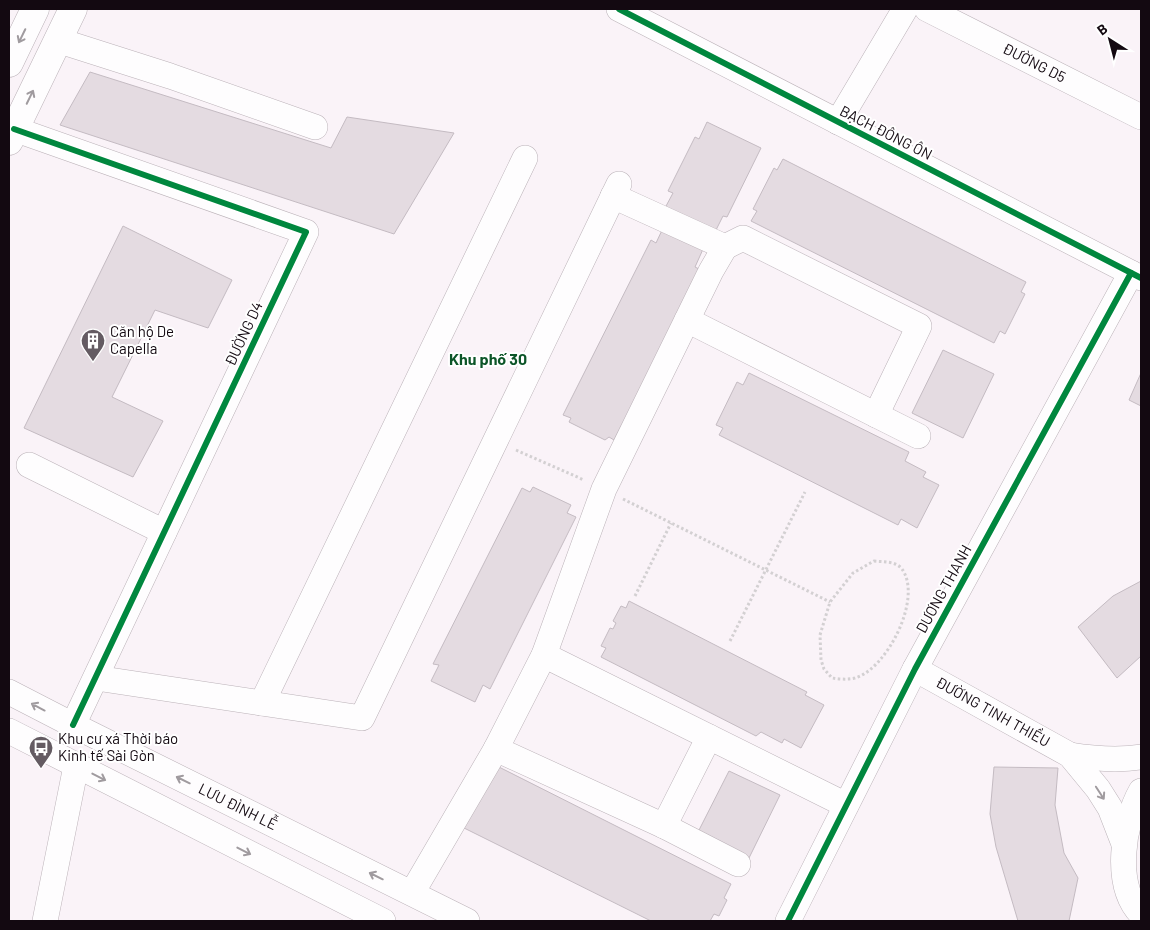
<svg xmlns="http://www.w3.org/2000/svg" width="1150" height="930" font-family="Barlow,sans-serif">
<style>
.building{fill:#e4dbe1;stroke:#c4bbc2}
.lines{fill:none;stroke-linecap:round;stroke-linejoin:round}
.minor-casing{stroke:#bbb2b8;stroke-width:26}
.major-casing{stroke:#bbb2b8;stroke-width:29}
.path{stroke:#d3d0d2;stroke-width:3;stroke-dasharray:2.5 2.5;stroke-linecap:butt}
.minor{stroke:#fefdfe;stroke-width:25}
.major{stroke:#fefdfe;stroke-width:28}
.cycleway-casing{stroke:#fff;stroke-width:9}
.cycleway{stroke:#00873e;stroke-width:6}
.oneway{stroke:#a09b9f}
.labels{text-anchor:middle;stroke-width:4;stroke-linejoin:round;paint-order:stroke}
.street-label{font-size:15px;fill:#130911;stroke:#fff}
.poi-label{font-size:15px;fill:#130911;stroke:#fff;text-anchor:start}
.neighbourhood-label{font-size:16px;font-weight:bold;fill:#0c5528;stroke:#fff}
</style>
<rect width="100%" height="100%" fill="#faf3f8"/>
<g class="building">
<path d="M 90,72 L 331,148 L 347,117 L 454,133 L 394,234 L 60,125 Z"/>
<path d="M 707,122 L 761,148 L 727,217 L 723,216 L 715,232 L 665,208 L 673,193 L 668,191 L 695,137 L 699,139 Z"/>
<path d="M 783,159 L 1026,282 L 1021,292 L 1025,294 L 1005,334 L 1000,331 L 994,343 L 751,221 L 757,211 L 753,209 L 774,168 L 777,170 Z"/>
<path d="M 123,226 L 232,280 L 208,328 L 155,310 L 112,397 L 163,421 L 133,477 L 24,428 Z"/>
<path d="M 664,226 L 704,247 L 695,267 L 701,270 L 614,440 L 609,437 L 605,440 L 569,422 L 571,418 L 563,415 L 651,240 L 656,243 Z"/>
<path d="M 943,350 L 994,374 L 963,438 L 912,413 Z"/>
<path d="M 749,373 L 909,452 L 905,461 L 926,472 L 923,477 L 939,485 L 917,528 L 901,519 L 898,525 L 719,435 L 723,428 L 716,425 L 737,382 L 743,385 Z"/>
<path d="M 1141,373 L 1141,406 L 1129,400 Z"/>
<path d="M 533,487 L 571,505 L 567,513 L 576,517 L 490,689 L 483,685 L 475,702 L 431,681 L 439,665 L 433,664 L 522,488 L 530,492 Z"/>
<path d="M 1141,581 L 1141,656 L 1117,678 L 1078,627 L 1113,596 Z"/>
<path d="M 629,601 L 807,692 L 805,695 L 824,705 L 801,748 L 784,739 L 782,743 L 761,732 L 756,736 L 601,657 L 606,648 L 601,646 L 610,628 L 613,629 L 616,623 L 613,621 L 621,606 L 626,608 Z"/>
<path d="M 489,762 L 731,884 L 724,898 L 727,900 L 719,916 L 714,914 L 710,921 L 651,921 L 456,824 Z"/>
<path d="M 994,767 L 1058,768 L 1055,805 L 1064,853 L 1078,878 L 1069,921 L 1018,921 L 996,847 L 990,814 Z"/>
<path d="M 729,771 L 780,795 L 749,858 L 697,834 Z"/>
</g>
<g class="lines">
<defs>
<g id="minor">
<path d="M 619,9 L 1141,278"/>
<path id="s1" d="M 927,9 L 1141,117"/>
<path d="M 57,40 L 170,76 L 315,127"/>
<path d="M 838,122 L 905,9"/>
<path d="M 14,129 L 306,232 L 73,725"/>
<path d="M 613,196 L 725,247 L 743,238 L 919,326 L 876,415"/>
<path d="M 687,320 L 918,436"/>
<path d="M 29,465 L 164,532"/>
<path d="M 544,655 L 846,805"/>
<path id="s2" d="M 915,669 L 1070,755 L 1098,789 L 1110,808 L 1124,844"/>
<path d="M 96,678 L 362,718 L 619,184"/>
<path id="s3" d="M 9,692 L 73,725 L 467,921"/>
<path d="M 262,703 L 525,158"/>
<path d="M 9,731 L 383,921"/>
<path d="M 496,749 L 664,826 L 738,864"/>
<path d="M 1070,755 C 1095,759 1117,761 1141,757"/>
<path d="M 1141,791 C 1123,823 1113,885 1141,914"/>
<path d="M 664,826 L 709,737"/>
<path d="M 412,893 L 496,749 L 544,655 L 604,489 L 711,271 L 725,247"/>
<path d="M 45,921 L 76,766"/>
<path d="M 788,921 L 915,669 L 1131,273"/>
</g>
<g id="major">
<path d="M 9,63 L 35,9"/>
<path d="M 9,141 L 73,9"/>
</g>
</defs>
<use href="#minor" class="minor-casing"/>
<use href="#major" class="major-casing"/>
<g class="path">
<path d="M 516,450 L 584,480"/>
<path d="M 623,499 L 830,602"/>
<path d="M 874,561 C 883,562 896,561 902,569 C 923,598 887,669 855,678 C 847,680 839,679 832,678 L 824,669 L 821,660 L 820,635 L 830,602 L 853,573 Z"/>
<path d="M 635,596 L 671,523"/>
<path d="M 730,641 L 805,492"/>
</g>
<use href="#minor" class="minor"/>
<use href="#major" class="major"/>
<defs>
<g id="cycleway">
<path d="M 619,9 L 1141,278"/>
<path d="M 14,129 L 306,232 L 73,725"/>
<path d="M 788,921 L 915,669 L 1131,273"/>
</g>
</defs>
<use href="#cycleway" class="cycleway-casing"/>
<use href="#cycleway" class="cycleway"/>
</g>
<defs><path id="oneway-shaft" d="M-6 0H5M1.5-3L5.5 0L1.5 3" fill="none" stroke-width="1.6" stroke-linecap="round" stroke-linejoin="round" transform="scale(1.25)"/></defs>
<g class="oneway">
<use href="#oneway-shaft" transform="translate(22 36) rotate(116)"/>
<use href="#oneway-shaft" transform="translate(30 97) rotate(-64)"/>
<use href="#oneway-shaft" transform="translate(38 707) rotate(-152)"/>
<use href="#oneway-shaft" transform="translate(99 777) rotate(27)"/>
<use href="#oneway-shaft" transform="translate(183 780) rotate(-154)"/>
<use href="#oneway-shaft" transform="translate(1100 793) rotate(57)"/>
<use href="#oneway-shaft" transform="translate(244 851) rotate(27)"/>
<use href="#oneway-shaft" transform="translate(376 876) rotate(-154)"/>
</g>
<defs>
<symbol id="building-pin" viewBox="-11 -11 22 30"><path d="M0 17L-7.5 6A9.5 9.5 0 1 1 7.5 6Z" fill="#645b62" stroke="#fff"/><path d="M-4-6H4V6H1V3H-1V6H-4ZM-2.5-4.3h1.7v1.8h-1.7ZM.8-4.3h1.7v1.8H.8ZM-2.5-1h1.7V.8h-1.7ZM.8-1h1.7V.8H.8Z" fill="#fff"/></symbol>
<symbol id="bus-pin" viewBox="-11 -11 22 30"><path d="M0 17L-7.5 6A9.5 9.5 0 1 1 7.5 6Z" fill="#645b62" stroke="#fff"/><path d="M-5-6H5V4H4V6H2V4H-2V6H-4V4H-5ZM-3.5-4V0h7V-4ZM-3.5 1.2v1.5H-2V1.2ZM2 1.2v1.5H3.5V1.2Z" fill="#fff"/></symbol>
</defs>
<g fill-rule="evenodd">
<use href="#building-pin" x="79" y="327" width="28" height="38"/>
<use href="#bus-pin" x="27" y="734" width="28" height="38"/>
</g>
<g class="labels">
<g class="street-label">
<text dy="5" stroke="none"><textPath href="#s1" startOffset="120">ĐƯỜNG D5</textPath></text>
<text transform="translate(886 133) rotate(27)" y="5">BẠCH ĐÔNG ÔN</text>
<text transform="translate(244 334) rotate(-65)" y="5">ĐƯỜNG D4</text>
<text transform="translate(944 589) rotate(-61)" y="5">DƯƠNG THANH</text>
<text dy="5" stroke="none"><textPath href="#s2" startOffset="89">ĐƯỜNG TINH THIỀU</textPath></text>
<text dy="5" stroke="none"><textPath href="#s3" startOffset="256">LƯU ĐÌNH LỄ</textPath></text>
</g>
<g class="poi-label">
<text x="110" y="337">Căn hộ De<tspan x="110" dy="17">Capella</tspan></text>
<text x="58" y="744">Khu cư xá Thời báo<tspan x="58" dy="17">Kinh tế Sài Gòn</tspan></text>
</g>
<g class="neighbourhood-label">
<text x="488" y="365">Khu phố 30</text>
</g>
</g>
<rect width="1150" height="930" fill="none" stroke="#130911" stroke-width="20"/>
<g transform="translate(1110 40) rotate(324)" stroke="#ffffff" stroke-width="4" paint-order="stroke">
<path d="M0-4L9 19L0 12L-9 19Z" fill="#130911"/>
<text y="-8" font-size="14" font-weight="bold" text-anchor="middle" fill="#130911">B</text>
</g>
</svg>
